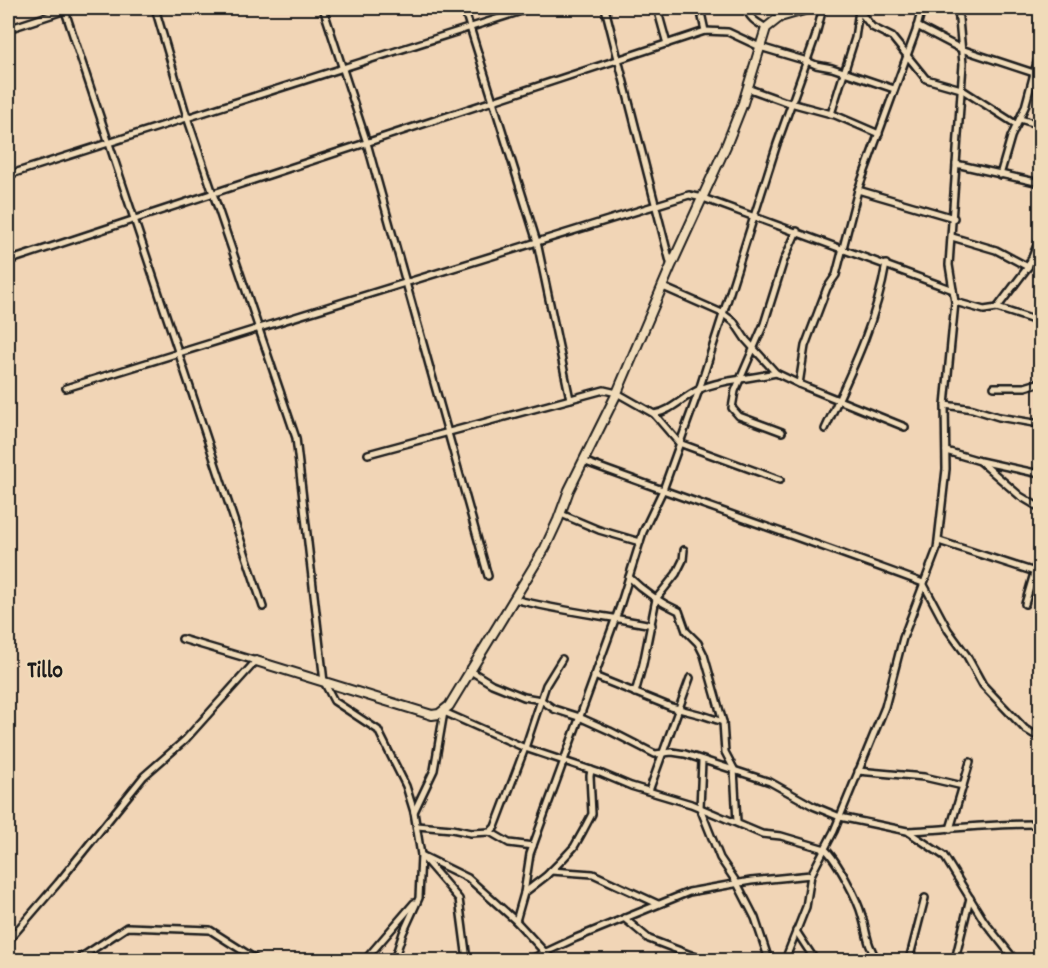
<svg xmlns="http://www.w3.org/2000/svg" width="1048" height="968" font-family="Dekko,sans-serif">
<style>
.lines{fill:none;stroke-linecap:round;stroke-linejoin:round}
.street-casing{stroke:#1c1c1c;stroke-width:10}
.secondary-casing{stroke:#1c1c1c;stroke-width:12}
.street{stroke:#f0dbb9;stroke-width:5}
.secondary{stroke:#f0dbb9;stroke-width:8}
.labels{text-anchor:middle;stroke-width:4.5;stroke-linejoin:round;paint-order:stroke}
.quarter-label{font-size:24px;font-weight:bold;fill:#1c1c1c;stroke:#f0dbb9}
</style>
<rect width="100%" height="100%" fill="#f1d5b6"/>
<filter id="ink" filterUnits="userSpaceOnUse"><feTurbulence type="fractalNoise" baseFrequency=".0167" numOctaves="2"/><feDisplacementMap in="SourceGraphic" scale="12" xChannelSelector="R" yChannelSelector="G"/><feConvolveMatrix kernelMatrix="1 2 1 2 8 2 1 2 1" color-interpolation-filters="sRGB"/></filter>
<g filter="url(#ink)">
<g class="lines">
<defs>
<g id="street">
<path d="M 64,8 L 263,607"/>
<path d="M 155,8 L 187,117 L 296,438 L 324,682 L 334,701 L 378,730 L 406,786 L 414,812 L 421,855 L 459,899 L 467,960"/>
<path d="M 323,8 L 367,143 L 488,576"/>
<path d="M 464,8 L 537,242 L 570,399"/>
<path d="M 605,8 L 671,266"/>
<path d="M 657,8 L 667,44"/>
<path d="M 700,8 L 705,31"/>
<path d="M 747,8 C 748,18 758,23 766,28"/>
<path d="M 857,8 L 872,27 L 892,37 L 926,79 L 961,89 L 1017,125"/>
<path d="M 1040,8 L 1038,28 L 1040,46"/>
<path d="M 917,26 L 961,49 L 1040,75"/>
<path d="M 8,29 L 72,8"/>
<path d="M 747,88 L 783,101 L 835,115 L 879,134"/>
<path d="M 831,114 L 855,38 L 859,10"/>
<path d="M 1020,119 L 1040,125"/>
<path d="M 956,164 L 1040,183"/>
<path d="M 8,175 L 531,8"/>
<path d="M 1000,175 L 1011,137 L 1025,107 L 1040,51"/>
<path d="M 858,190 L 954,218"/>
<path d="M 952,237 L 996,250 L 1028,267"/>
<path d="M 8,261 L 705,31 L 728,32 L 760,47 L 807,61 L 816,65 L 832,68 L 894,89"/>
<path d="M 663,287 L 722,313 L 734,322 L 746,340 L 776,373 L 799,384 L 905,427"/>
<path d="M 955,302 L 984,310 L 997,308 L 1028,267 L 1040,238"/>
<path d="M 997,308 L 1040,322"/>
<path d="M 799,384 L 805,346 L 827,288 L 836,275 L 858,190 L 916,31 L 922,8"/>
<path d="M 994,387 L 1025,387 L 1038,383 L 1040,379"/>
<path d="M 66,388 L 689,195 L 703,198 L 953,290"/>
<path d="M 945,405 L 973,409 L 999,417 L 1040,424"/>
<path d="M 654,414 C 672,411 683,397 698,390 C 719,380 754,378 776,373"/>
<path d="M 825,429 C 850,375 876,323 886,264"/>
<path d="M 782,432 L 739,416 L 732,408 L 735,391 L 764,324 L 784,260 L 797,231"/>
<path d="M 946,451 L 980,461 L 1040,474"/>
<path d="M 368,454 L 604,390 L 617,393 L 654,414 L 679,443 L 780,480"/>
<path d="M 583,461 C 696,503 810,541 923,583 L 948,630 L 967,656 L 983,685 L 1025,729 L 1040,738"/>
<path d="M 981,462 L 1020,496 L 1040,508"/>
<path d="M 561,514 L 599,530 L 640,542"/>
<path d="M 939,541 L 1035,572"/>
<path d="M 629,577 C 644,592 659,602 679,611 L 686,631 L 698,643 L 704,655 L 723,722 L 725,752 L 734,769 L 737,822"/>
<path d="M 514,599 C 559,611 606,616 652,625"/>
<path d="M 1025,604 L 1040,553"/>
<path d="M 469,670 L 492,684 L 524,697 L 541,700 L 554,709 L 579,717 L 610,731 L 655,754 L 672,752 L 685,754 L 770,782 L 813,806 L 840,817 L 907,831 L 944,856 L 984,921 L 1015,960"/>
<path d="M 594,676 L 671,707 L 702,715 L 723,722"/>
<path d="M 635,693 L 643,664 L 656,599 L 676,574 L 683,560 L 684,550"/>
<path d="M 702,761 L 700,808 L 720,858 L 737,883 L 755,918 L 769,960"/>
<path d="M 858,771 L 924,777 L 963,786"/>
<path d="M 649,791 L 690,678"/>
<path d="M 414,812 L 434,770 L 444,712 L 525,748 L 600,773 L 631,786 L 691,804 L 762,834 L 781,836 L 825,849 C 837,860 858,900 862,916 C 867,932 867,947 878,960"/>
<path d="M 417,826 L 452,829 L 471,833 L 490,832 L 509,843 L 533,846"/>
<path d="M 950,829 L 970,762"/>
<path d="M 908,831 C 953,829 996,823 1040,824"/>
<path d="M 490,832 L 495,827 L 525,748 L 546,685 L 562,659"/>
<path d="M 551,871 L 593,874 L 658,904"/>
<path d="M 524,893 L 546,876 L 561,861 L 574,847 L 583,831 L 592,814 L 590,776 L 591,770"/>
<path d="M 624,918 L 649,939 L 704,960"/>
<path d="M 516,921 L 524,893 L 530,854 L 620,606 L 643,532 L 663,490 L 699,390 L 777,144 L 815,38 L 823,8"/>
<path d="M 796,931 L 815,960"/>
<path d="M 8,941 L 58,883 L 144,776 L 185,740 L 256,661 L 182,639"/>
<path d="M 77,960 L 127,927 L 210,930 L 257,960"/>
<path d="M 365,960 L 414,903"/>
<path d="M 394,960 L 403,933 L 419,898 L 421,855 L 468,878 L 516,921 L 552,960"/>
<path d="M 529,960 L 576,938 L 689,892 L 751,881 L 811,875"/>
<path d="M 785,960 L 806,907 L 811,875 L 834,831 L 885,707 L 903,638 L 937,549 L 946,469 L 945,405 L 955,302 L 949,265 L 963,64 L 958,8"/>
<path d="M 909,960 L 925,898"/>
<path d="M 955,960 L 970,898"/>
</g>
<path id="secondary" d="M 256,661 L 432,715 L 439,714 L 449,706 L 545,548 L 558,520 L 569,490 L 617,393 L 671,266 L 726,146 L 743,103 L 766,28 L 780,17 L 811,8"/>
</defs>
<use href="#street" class="street-casing"/>
<use href="#secondary" class="secondary-casing"/>
<use href="#street" class="street"/>
<use href="#secondary" class="secondary"/>
</g>
</g>
<g class="labels">
<g class="quarter-label">
<text x="45" y="677">Tillo</text>
</g>
</g>
<rect width="1048" height="968" fill="none" stroke="#f0dbb9" stroke-width="30"/>
<rect x="15" y="15" width="1018" height="938" fill="none" stroke="#1c1c1c" stroke-width="2" filter="url(#ink)"/>
</svg>
